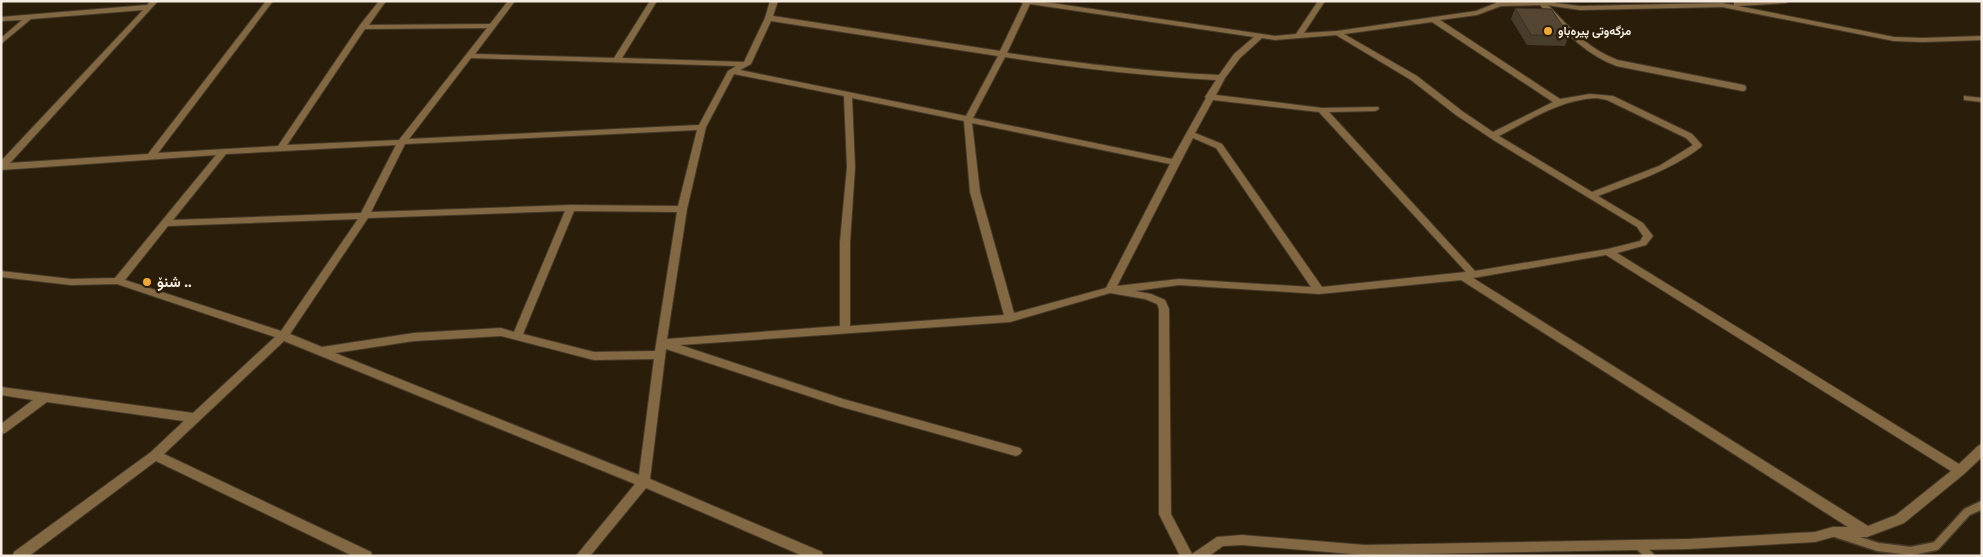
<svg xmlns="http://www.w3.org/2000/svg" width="1983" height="557" font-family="Ubuntu,Vazirmatn,sans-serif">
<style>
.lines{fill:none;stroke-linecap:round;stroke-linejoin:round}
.lane-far1-casing{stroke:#463a28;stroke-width:8}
.lane-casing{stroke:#463a28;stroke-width:11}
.street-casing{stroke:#463a28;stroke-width:2}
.lane-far1{stroke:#836844;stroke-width:6}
.lane{stroke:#836844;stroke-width:8}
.street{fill:#836844;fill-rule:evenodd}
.wall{fill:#483c2b}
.building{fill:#544632;stroke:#3b3123}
.poi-dot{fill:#eda83b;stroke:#2a1d0a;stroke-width:2}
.labels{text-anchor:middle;stroke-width:5;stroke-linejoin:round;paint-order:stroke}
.far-poi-label{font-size:12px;font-weight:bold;fill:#f5ebe0;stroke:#2a1d0a;text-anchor:start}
.poi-label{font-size:15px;font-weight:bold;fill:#f5ebe0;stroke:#2a1d0a;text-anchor:start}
</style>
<rect width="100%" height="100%" fill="#2a1d0a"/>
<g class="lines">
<defs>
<path id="lane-far1" d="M 1543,4 C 1566,28 1585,51 1617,63 L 1743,88"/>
<g id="lane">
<path d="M 1838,534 L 1878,547 L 1911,551 L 1936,546 L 1967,512 L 1982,505"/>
<path d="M 1638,545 L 1650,556"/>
</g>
<g id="street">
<path d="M 151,1 L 158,1 L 10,163 L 148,154 L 266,1 L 273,1 L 158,153 L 278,146 L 360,25 L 379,1 L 386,1 L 369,25 L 490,24 L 508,1 L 515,1 L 475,54 L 614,58 L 650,1 L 657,1 L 622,58 L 744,62 L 765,18 L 770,1 L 778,1 L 773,16 L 1000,51 L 1023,3 L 1018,1 L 1038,1 L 1275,36 L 1296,34 L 1318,1 L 1325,1 L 1304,33 L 1337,31 L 1476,11 L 1496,3 L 1495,1 L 1555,1 L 1555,3 L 1580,6 L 1722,3 L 1734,5 L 1734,2 L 1737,2 L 1789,1 L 1786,3 L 1738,6 L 1894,37 L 1923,38 L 1982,36 L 1982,40 L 1923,42 L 1894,41 L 1722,7 L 1580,10 L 1546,5 L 1501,6 L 1477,15 L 1440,20 L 1560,99 L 1590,94 L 1613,96 L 1692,134 L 1702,145 L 1701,147 C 1671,170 1634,182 1598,196 L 1643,223 L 1653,236 L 1646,245 L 1617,253 L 1959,464 L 1978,446 L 1982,444 L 1982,457 L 1964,474 L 1904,523 L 1867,537 L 1833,537 L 1815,542 L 1689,549 L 1365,555 L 1242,545 L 1223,546 L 1209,556 L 1180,556 L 1159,514 L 1159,309 L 1157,304 L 1145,299 L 1110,293 L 1010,322 L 680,345 L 843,399 L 1020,448 L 1022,451 L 1020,454 L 1016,456 L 842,407 L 666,349 L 650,479 L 822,552 L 823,556 L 803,556 L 646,488 L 590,556 L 576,556 L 635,484 L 284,341 L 164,454 L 371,552 L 372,556 L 353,556 L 156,461 L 29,556 L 13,556 L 14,552 L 151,452 L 184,421 L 47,402 L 5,433 L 1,434 L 1,424 L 33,400 L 1,395 L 1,387 L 193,413 L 275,337 L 117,284 L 71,285 L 1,277 L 1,271 L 71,279 L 115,278 L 216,155 L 1,170 L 1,161 L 143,10 L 31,19 L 1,44 L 1,38 L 22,20 L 1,21 L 1,17 L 147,5 ZM 1030,4 L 1254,37 L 1234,54 L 1219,75 C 1148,72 1077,63 1007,53 ZM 771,21 L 998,56 L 966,116 L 740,70 L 751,64 ZM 1432,22 L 1553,102 L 1493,132 L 1462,111 L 1417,76 L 1344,34 ZM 487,28 L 399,140 L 287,145 L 365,29 ZM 1336,35 L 1411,80 L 1456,115 L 1495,141 L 1637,227 L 1643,236 L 1640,241 L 1608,249 L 1475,271 L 1329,112 L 1375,111 L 1379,109 L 1378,107 L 1322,108 L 1216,95 L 1225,78 L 1240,58 L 1262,38 L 1275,40 ZM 1005,57 C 1075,68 1145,76 1216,80 L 1205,97 L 1206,98 L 1172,159 L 973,118 ZM 471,58 L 736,66 L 728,71 L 699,125 L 409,139 ZM 734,74 L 844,96 L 847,167 L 840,242 L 840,326 L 667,339 L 687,209 L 706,127 ZM 852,98 L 964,121 L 970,192 L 1004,315 L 850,326 L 850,242 L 855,167 ZM 1597,98 L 1607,100 L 1686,138 L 1693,145 L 1659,166 L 1592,192 L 1499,136 C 1530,120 1561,99 1597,98 ZM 1213,100 L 1319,112 L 1466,272 L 1322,287 L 1222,144 L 1195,133 ZM 972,123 L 1170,164 L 1106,288 L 1014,313 L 980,192 ZM 697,130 L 678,206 L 571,205 L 371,212 L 405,144 ZM 1193,138 L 1216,148 L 1311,287 L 1179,279 L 1117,286 ZM 396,145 L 361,213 L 173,220 L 226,154 ZM 565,211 L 514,332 L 501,328 L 414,333 L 322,347 L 290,334 L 368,218 ZM 574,211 L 677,212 L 655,351 L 594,352 L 523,334 ZM 358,219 L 281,331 L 125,280 L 168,226 ZM 1606,255 L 1951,471 L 1896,515 L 1868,526 L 1473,278 ZM 1461,280 L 1848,527 L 1833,527 L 1815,532 L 1689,539 L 1365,545 L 1242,535 L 1217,537 L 1192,554 L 1171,514 L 1169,309 L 1165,300 L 1151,294 L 1135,291 L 1179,285 L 1319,294 ZM 501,336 L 594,360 L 654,359 L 639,475 L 335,353 L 414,341 Z"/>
<path d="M 1964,96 L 1982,98 L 1982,102 L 1964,100 Z"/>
</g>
</defs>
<use href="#lane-far1" class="lane-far1-casing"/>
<use href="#lane" class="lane-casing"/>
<use href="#street" class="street-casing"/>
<use href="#lane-far1" class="lane-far1"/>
<use href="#lane" class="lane"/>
<use href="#street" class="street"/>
</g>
<path class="wall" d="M 1515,8 L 1569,35 L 1565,46 L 1527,45 L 1511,19 Z"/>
<path class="building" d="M 1515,8 L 1551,9 L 1569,35 L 1531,35 Z"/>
<g class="poi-dot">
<circle cx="1548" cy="31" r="5"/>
<circle cx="147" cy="282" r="5"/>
</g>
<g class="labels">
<g class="far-poi-label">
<text x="1558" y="35">مزگەوتی پیرەباو</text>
</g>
<g class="poi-label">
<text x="157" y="287">شنۆ ..</text>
</g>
</g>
<rect width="1983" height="557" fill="none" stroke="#f5ebe0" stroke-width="5"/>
</svg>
